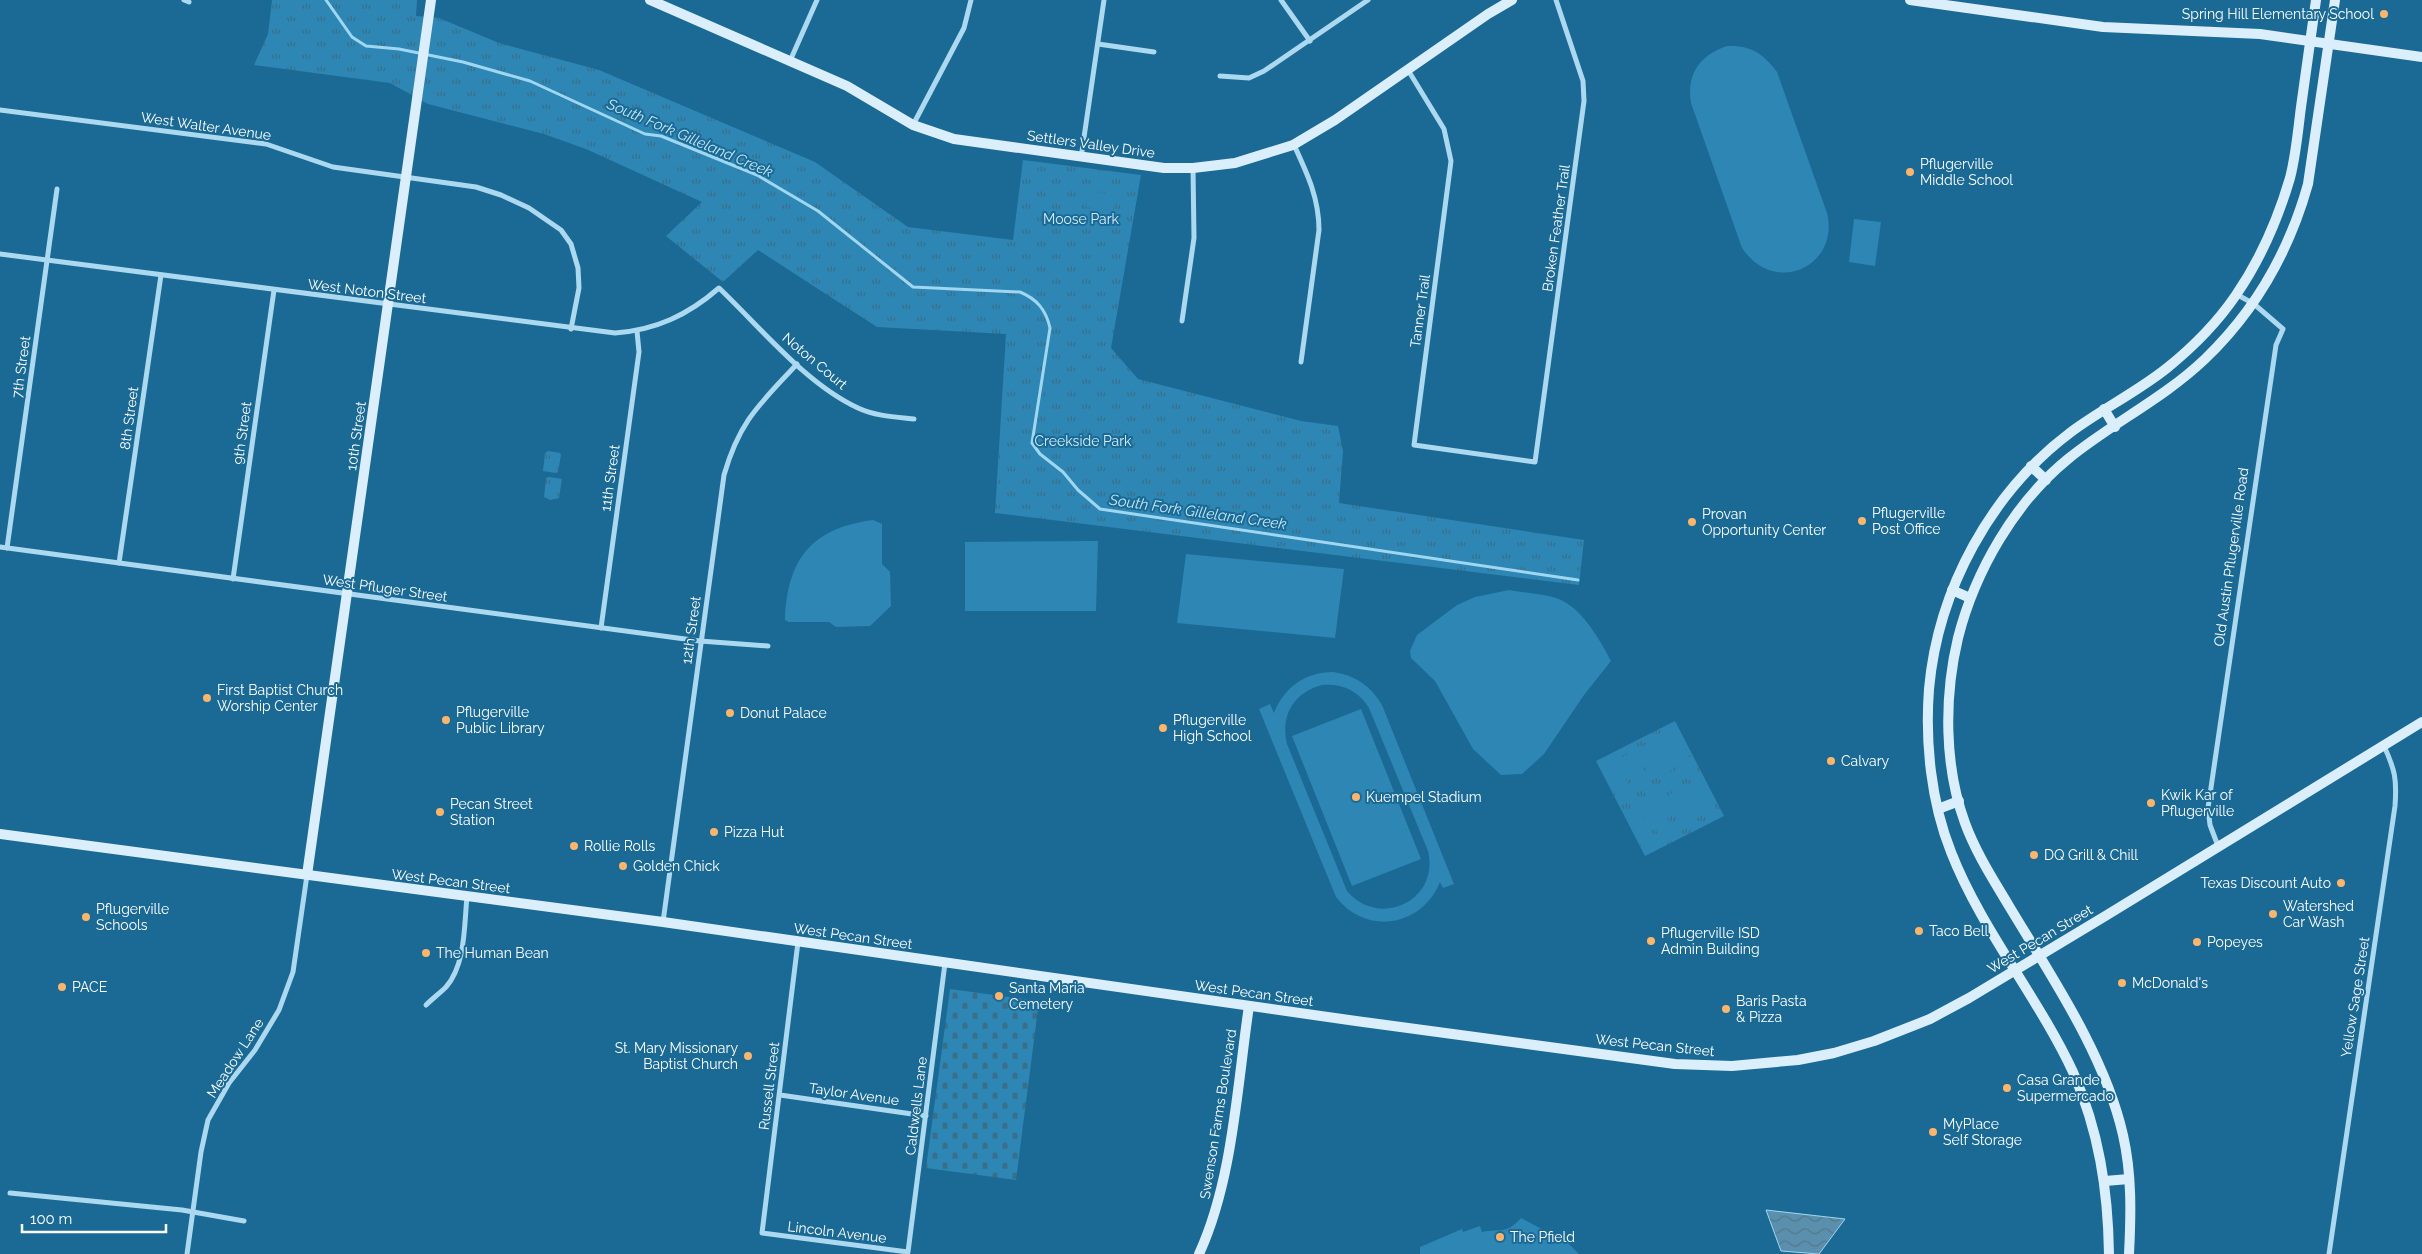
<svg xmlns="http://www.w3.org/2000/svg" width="2422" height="1254" font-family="Raleway,sans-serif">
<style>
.grass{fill:url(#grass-tufts)}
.cemetery{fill:url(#cemetery-stones)}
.pitch{fill:#2d86b3;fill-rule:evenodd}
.water{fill:url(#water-waves);stroke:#9fd7f2}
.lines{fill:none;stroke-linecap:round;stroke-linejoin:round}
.stream{stroke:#9fd7f2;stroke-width:3}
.street{stroke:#acd9f0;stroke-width:5}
.secondary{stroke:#daeffb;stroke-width:10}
.poi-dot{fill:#ffb56b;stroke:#1a6a95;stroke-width:2}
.labels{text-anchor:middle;stroke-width:4;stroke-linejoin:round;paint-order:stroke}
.poi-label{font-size:14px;fill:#fff;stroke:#1a6a95;text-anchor:start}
.street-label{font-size:14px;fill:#fff;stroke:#1a6a95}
.park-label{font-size:14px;fill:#d3eefb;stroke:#1a6a95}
.water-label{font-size:15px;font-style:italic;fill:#c3e6f8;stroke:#1a6a95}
</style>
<defs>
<pattern id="grass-tufts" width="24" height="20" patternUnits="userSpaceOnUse" patternTransform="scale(1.25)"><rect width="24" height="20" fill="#2d86b3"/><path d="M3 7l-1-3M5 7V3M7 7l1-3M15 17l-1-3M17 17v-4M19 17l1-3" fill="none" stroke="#396f8a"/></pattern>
<pattern id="cemetery-stones" width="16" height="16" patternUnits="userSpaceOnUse" patternTransform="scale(1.25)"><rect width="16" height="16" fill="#2d86b3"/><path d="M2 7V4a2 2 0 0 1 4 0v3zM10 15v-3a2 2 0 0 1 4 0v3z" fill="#396f8a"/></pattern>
<pattern id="water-waves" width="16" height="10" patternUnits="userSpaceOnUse" patternTransform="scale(1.25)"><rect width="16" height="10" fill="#5a90ad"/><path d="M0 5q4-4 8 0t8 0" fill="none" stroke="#55788b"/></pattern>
</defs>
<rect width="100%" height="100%" fill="#1a6a95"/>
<g class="grass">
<path d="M 272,0 L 417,0 L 416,16 L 439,18 L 499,43 L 599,70 L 815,162 L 908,227 L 1013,240 L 1023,160 L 1141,175 L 1111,348 L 1138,379 L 1301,421 L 1338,426 L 1343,451 L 1339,503 L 1584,540 L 1579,585 L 995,513 L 1006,334 L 877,327 L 758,250 L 723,282 L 666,236 L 702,202 L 586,149 L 544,134 L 428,104 L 390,83 L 254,65 L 268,34 Z"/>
<path d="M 548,451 L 560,453 L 561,455 L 558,472 L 556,473 L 543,471 L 545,453 Z"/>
<path d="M 549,477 L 562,479 L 559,498 L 550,500 L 544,497 L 546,478 Z"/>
<path d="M 1675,721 L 1724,816 L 1645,856 L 1596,761 Z"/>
</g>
<path class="cemetery" d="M 950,989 L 1039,1001 L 1016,1180 L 926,1168 Z"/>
<g class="pitch">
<path d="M 1727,46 C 1750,45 1763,53 1777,72 L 1827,213 C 1840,266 1775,297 1742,248 L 1691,103 C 1686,74 1700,55 1727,46 Z"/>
<path d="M 1089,191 L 1116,195 L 1113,211 L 1086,207 Z"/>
<path d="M 1854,219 L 1881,222 L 1875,266 L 1849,262 Z"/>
<path d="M 873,520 L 882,524 L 882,564 L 890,572 L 891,606 L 870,626 L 836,627 L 829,622 L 789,622 L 785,620 C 787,560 811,528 873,520 Z"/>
<path d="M 1098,541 L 1096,611 L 965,611 L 965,542 Z"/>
<path d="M 1186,554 L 1344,569 L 1335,638 L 1177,623 Z"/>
<path d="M 1509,590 C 1523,593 1551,594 1563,601 C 1584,612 1600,640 1611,661 L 1584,695 L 1544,754 L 1522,774 L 1501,775 L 1473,749 L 1435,681 L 1411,658 L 1410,651 L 1417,635 L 1457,605 L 1475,597 Z"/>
<path d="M 1333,672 C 1355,675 1371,686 1382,705 L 1454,884 L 1443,888 L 1440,882 C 1422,927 1366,936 1336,897 L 1259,709 L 1270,704 L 1274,713 C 1284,687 1306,672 1333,672 ZM 1322,685 C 1342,683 1359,691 1369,708 L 1428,851 C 1440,901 1379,929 1347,891 L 1287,744 C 1280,716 1294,692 1322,685 Z"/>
<path d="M 1361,709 L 1421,859 L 1352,886 L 1292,736 Z"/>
<path d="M 1676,730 L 1691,760 L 1677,768 L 1661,737 Z"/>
<path d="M 1658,739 L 1674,769 L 1659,777 L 1644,746 Z"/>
<path d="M 1634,751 L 1650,781 L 1636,789 L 1620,758 Z"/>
<path d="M 1616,760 L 1632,791 L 1617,798 L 1602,767 Z"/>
<path d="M 1701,779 L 1716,809 L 1702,816 L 1686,786 Z"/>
<path d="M 1682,788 L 1698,818 L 1684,826 L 1668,795 Z"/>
<path d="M 1658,800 L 1674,831 L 1660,838 L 1644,807 Z"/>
<path d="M 1640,809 L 1656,840 L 1642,847 L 1626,816 Z"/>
<path d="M 1521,1218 L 1568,1243 L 1579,1254 L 1420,1254 L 1420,1247 L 1462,1229 L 1463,1232 L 1480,1226 L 1482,1232 C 1500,1228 1506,1235 1521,1218 Z"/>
</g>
<path class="water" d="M 1766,1210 L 1845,1219 L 1819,1254 L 1781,1251 Z"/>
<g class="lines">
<path class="stream" d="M 326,0 L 352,37 L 366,46 L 399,49 L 463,62 L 530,81 L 645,134 L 661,136 L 757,175 L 818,211 L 913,287 L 1020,292 C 1037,299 1046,310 1050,328 L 1032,443 L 1040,454 L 1063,472 L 1078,490 L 1100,509 L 1578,580"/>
<g class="street">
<path d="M 184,0 L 189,2"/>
<path d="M 1281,0 L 1310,41"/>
<path d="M 1098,44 L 1154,52"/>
<path d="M 790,61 L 817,0"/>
<path d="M 1408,70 L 1444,129 L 1451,161 L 1414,445 L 1535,462 L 1584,101 L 1583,81 L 1556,0"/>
<path d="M 1220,76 L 1249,78 L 1264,71 L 1368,0"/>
<path d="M 0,110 L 266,144 L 333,167 L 476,187 L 501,195 L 529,208 L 561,230 L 571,244 L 578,268 L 579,288 L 571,329"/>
<path d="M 913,125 L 964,28 L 971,0"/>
<path d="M 1294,145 C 1307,173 1319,198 1319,230 L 1301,362"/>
<path d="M 1081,158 L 1104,0"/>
<path d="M 0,254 L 615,333 C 656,330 688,315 719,288 C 761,328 806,384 858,408 C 875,416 895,417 914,419"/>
<path d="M 1182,321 L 1194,238 L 1193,168"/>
<path d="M 0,547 L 700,641 L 768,646"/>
<path d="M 7,548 L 57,189"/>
<path d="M 119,563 L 161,275"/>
<path d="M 233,579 L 274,290"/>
<path d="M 601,628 L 639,352 L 637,331"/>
<path d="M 2218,846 L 2210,825 L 2208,808 L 2276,345 L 2283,329 L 2254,304 L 2236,294"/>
<path d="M 663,922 L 724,475 C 740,420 760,404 797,364"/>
<path d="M 798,942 L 762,1233 L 908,1252 L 945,963"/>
<path d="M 426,1005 C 432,999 440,993 446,987 C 466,964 464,925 467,897"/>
<path d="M 780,1095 L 926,1116"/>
<path d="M 10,1193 L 182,1210 L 244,1221"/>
<path d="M 187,1254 L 201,1152 L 208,1120 L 229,1083 L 255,1050 L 279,1010 L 293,972 L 307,875"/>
<path d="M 2329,1254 L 2395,806 C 2397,779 2395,770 2384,746"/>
</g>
<g class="secondary">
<path d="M 650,0 L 847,86 L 913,125 L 954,139 L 1164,168 L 1193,168 L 1235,163 L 1293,145 L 1335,120 L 1488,14 L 1512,0"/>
<path d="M 1910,0 L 2103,27 L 2260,34 L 2422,57"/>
<path d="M 2104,409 L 2115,427"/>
<path d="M 2031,466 L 2046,480"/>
<path d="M 1952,590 L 1970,598"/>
<path d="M 1938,809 L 1959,801"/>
<path d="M 0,834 L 663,922 L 1356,1021 L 1675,1064 L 1732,1066 L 1798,1060 L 1834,1053 L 1874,1041 L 1930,1019 L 1969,998 L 2107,915 L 2422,722"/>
<path d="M 307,875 L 431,0"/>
<path d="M 2105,1181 L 2129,1179"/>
<path d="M 1199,1254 C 1233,1180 1237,1086 1249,1006"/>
<path d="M 2109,1254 C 2108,1190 2099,1131 2073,1072 C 2038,997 1981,929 1951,852 C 1931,802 1925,742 1929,689 C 1938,589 1991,492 2071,432 C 2102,409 2137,392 2167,368 C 2193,347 2217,323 2236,295 C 2260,260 2278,219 2290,178 C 2296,155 2298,130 2301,107 C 2306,71 2311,36 2316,0"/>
<path d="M 2129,1254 C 2131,1215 2132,1174 2123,1135 C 2105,1055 2051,976 2009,906 C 1993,879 1976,853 1965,823 C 1944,766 1944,697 1958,638 C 1975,571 2015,502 2068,459 C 2112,423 2163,399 2205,359 C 2256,310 2289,252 2308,184 L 2335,0"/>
</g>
</g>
<g class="poi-dot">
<circle cx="2384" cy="14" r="5"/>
<circle cx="1910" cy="172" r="5"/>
<circle cx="1862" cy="521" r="5"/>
<circle cx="1692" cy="522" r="5"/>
<circle cx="207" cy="698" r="5"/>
<circle cx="730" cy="713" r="5"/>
<circle cx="446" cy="720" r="5"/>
<circle cx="1163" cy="728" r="5"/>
<circle cx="1831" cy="761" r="5"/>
<circle cx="1356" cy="797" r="5"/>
<circle cx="2151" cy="803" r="5"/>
<circle cx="440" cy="812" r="5"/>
<circle cx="714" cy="832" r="5"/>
<circle cx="574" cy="846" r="5"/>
<circle cx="2034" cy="855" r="5"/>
<circle cx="623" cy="866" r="5"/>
<circle cx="2341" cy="883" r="5"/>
<circle cx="2273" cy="914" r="5"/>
<circle cx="86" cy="917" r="5"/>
<circle cx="1919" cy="931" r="5"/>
<circle cx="1651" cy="941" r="5"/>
<circle cx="2197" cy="942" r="5"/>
<circle cx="426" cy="953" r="5"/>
<circle cx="2122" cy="983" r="5"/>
<circle cx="62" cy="987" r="5"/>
<circle cx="999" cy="996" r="5"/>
<circle cx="1726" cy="1009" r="5"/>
<circle cx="748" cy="1056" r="5"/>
<circle cx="2007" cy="1088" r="5"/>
<circle cx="1933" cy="1132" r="5"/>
<circle cx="1500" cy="1237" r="5"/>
</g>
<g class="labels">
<g class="poi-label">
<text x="2374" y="19" text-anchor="end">Spring Hill Elementary School</text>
<text x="1920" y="169">Pflugerville<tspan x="1920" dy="16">Middle School</tspan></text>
<text x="1872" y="518">Pflugerville<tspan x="1872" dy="16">Post Office</tspan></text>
<text x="1702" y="519">Provan<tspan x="1702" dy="16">Opportunity Center</tspan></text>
<text x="217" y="695">First Baptist Church<tspan x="217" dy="16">Worship Center</tspan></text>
<text x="456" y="717">Pflugerville<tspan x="456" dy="16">Public Library</tspan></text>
<text x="740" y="718">Donut Palace</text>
<text x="1173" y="725">Pflugerville<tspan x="1173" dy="16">High School</tspan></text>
<text x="1841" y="766">Calvary</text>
<text x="2161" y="800">Kwik Kar of<tspan x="2161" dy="16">Pflugerville</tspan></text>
<text x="1366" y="802">Kuempel Stadium</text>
<text x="450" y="809">Pecan Street<tspan x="450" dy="16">Station</tspan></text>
<text x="724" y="837">Pizza Hut</text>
<text x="584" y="851">Rollie Rolls</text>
<text x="2044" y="860">DQ Grill &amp; Chill</text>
<text x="633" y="871">Golden Chick</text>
<text x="2331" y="888" text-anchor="end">Texas Discount Auto</text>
<text x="2283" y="911">Watershed<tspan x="2283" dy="16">Car Wash</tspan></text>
<text x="96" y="914">Pflugerville<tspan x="96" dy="16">Schools</tspan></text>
<text x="1929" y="936">Taco Bell</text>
<text x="1661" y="938">Pflugerville ISD<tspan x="1661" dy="16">Admin Building</tspan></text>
<text x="2207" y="947">Popeyes</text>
<text x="436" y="958">The Human Bean</text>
<text x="2132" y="988">McDonald's</text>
<text x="72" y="992">PACE</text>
<text x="1009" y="993">Santa Maria<tspan x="1009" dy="16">Cemetery</tspan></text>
<text x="1736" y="1006">Baris Pasta<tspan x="1736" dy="16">&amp; Pizza</tspan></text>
<text x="738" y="1053" text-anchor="end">St. Mary Missionary<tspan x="738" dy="16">Baptist Church</tspan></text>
<text x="2017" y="1085">Casa Grande<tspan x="2017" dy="16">Supermercado</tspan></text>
<text x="1943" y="1129">MyPlace<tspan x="1943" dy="16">Self Storage</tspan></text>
<text x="1510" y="1242">The Pfield</text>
</g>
<g class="street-label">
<text transform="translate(206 126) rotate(8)" y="5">West Walter Avenue</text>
<text transform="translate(1091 144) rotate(8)" y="5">Settlers Valley Drive</text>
<text transform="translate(1556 228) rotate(-82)" y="5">Broken Feather Trail</text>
<text transform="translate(367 291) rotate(7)" y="5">West Noton Street</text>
<text transform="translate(1420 311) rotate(-82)" y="5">Tanner Trail</text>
<text transform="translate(815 361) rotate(40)" y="5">Noton Court</text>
<text transform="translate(21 367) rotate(-82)" y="5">7th Street</text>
<text transform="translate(129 418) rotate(-82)" y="5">8th Street</text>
<text transform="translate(242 433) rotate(-82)" y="5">9th Street</text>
<text transform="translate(356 436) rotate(-82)" y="5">10th Street</text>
<text transform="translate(610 478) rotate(-82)" y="5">11th Street</text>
<text transform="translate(2231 557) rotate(-82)" y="5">Old Austin Pflugerville Road</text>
<text transform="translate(385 588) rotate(8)" y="5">West Pfluger Street</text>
<text transform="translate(691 630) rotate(-82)" y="5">12th Street</text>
<text transform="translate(451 881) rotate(7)" y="5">West Pecan Street</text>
<text transform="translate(853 936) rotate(8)" y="5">West Pecan Street</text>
<text transform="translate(2040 939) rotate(-31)" y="5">West Pecan Street</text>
<text transform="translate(1254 993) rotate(8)" y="5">West Pecan Street</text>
<text transform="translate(2355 997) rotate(-81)" y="5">Yellow Sage Street</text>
<text transform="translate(1655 1045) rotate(6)" y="5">West Pecan Street</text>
<text transform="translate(235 1058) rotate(-57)" y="5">Meadow Lane</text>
<text transform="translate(769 1086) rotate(-83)" y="5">Russell Street</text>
<text transform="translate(854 1094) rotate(8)" y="5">Taylor Avenue</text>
<text transform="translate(916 1106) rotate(-83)" y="5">Caldwells Lane</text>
<text transform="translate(1218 1114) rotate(-81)" y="5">Swenson Farms Boulevard</text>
<text transform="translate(837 1232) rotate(7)" y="5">Lincoln Avenue</text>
</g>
<g class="park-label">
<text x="1081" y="224">Moose Park</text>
<text x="1083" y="446">Creekside Park</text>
</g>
<g class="water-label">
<text transform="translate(690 138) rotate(23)" y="5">South Fork Gilleland Creek</text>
<text transform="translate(1198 512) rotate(8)" y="5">South Fork Gilleland Creek</text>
</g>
</g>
<path d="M22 1224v8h144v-8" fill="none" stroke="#ffffff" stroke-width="2.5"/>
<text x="30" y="1224" font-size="15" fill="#ffffff" stroke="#1a6a95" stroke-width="4" paint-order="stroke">100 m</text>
</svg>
